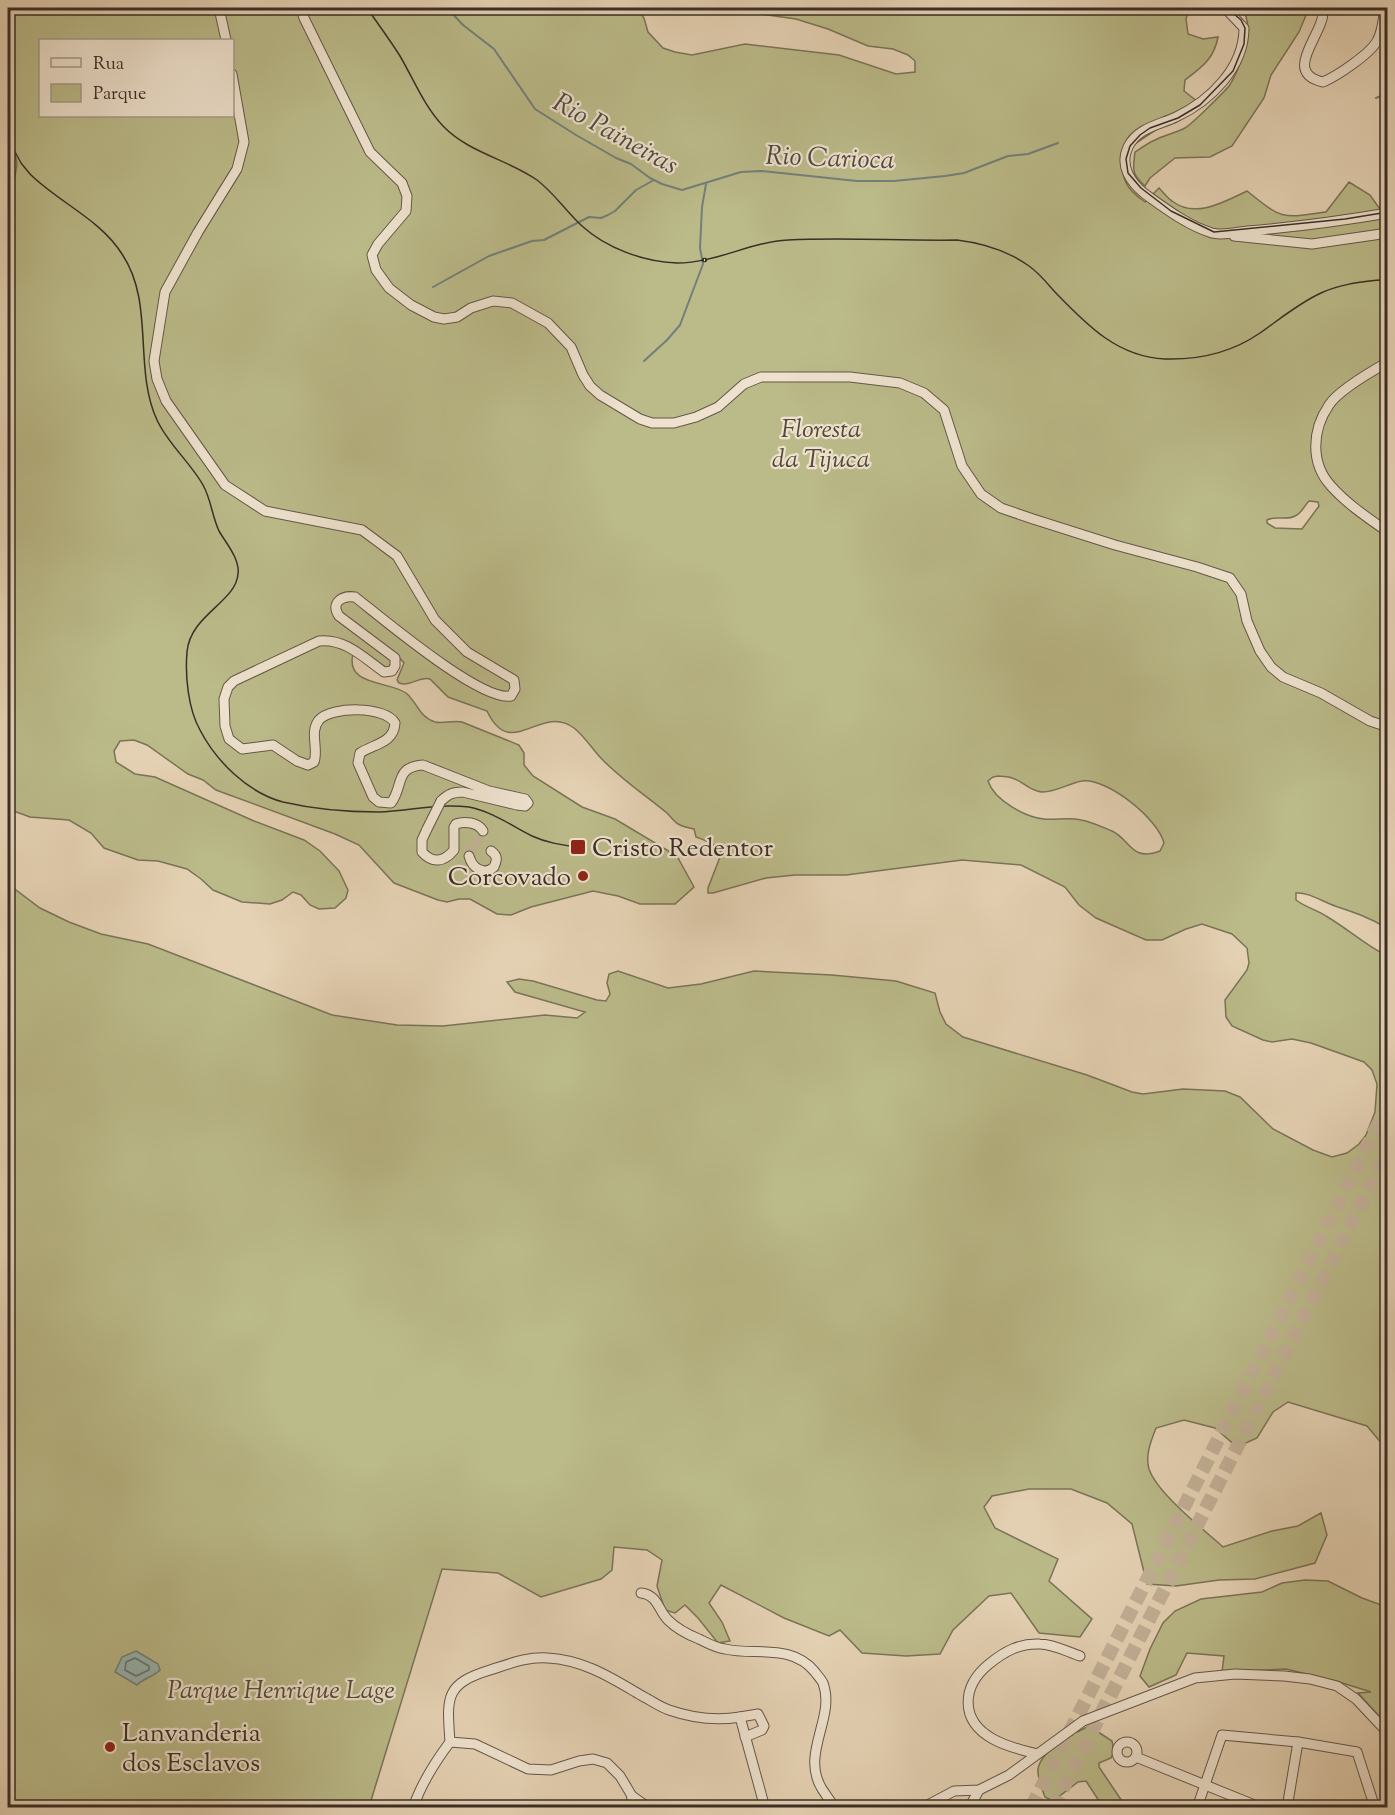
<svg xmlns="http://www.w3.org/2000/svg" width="1395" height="1815" font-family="'Sorts Mill Goudy',serif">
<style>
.green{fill:#bbba89;stroke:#7a7458;stroke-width:1.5;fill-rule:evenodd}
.water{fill:#97b6b3;stroke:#72807b;stroke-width:1.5}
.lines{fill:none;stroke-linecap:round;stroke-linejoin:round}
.shore{stroke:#68726d;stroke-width:1.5}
.stream{stroke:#72807b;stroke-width:2}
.minor-tunnel{stroke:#c3b198;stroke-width:9;stroke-dasharray:9 4.5;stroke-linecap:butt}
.highway-tunnel{stroke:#c3b198;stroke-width:14;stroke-dasharray:14 7;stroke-linecap:butt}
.minor-casing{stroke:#65574a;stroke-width:11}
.minor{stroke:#eee2ce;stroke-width:9}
.tram{stroke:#3a2e27;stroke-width:1.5}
.rail-casing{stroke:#3a2e27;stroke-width:4.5}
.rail{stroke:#eee2ce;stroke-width:2;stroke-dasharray:7;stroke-linecap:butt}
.minor-bridge-casing{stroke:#65574a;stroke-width:11;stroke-linecap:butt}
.minor-bridge{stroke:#eee2ce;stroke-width:9}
.poi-dot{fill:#8f2418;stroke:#eee2ce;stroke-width:2}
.labels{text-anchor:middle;stroke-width:4.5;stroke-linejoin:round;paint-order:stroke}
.park-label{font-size:26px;font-style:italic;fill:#544a3b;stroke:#eee2ce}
.poi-label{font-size:26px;fill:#3a2e27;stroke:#eee2ce;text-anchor:start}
.water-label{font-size:27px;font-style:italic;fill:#4d4943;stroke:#eee2ce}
</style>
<rect width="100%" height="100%" fill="#e5d2b4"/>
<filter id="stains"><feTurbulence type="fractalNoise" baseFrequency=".00333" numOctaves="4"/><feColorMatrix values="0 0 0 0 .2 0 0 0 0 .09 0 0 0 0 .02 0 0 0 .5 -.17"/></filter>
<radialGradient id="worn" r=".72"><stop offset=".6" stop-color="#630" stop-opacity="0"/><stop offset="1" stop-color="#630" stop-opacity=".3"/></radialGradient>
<g class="green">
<path d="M 12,8 L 634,8 L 638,9 L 644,18 L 648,32 L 663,48 L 675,52 L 692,55 L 745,44 L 839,55 L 896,74 L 915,72 L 915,61 L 908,55 L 893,49 L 868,46 L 828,29 L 796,19 L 719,8 L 1189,8 L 1186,19 L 1188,34 L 1203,39 L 1218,37 C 1214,59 1202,67 1185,80 L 1184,91 L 1198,102 L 1124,151 C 1120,176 1124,188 1145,202 L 1159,188 C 1163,192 1167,198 1172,201 C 1195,219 1224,202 1247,191 C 1282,219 1281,219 1326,212 L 1349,182 L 1370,195 L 1382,212 L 1387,211 L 1387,928 C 1368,917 1356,913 1335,906 C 1323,902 1309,892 1296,893 L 1296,900 C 1305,907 1317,910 1326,916 C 1348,929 1365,945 1387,956 L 1387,1450 L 1367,1426 L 1288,1402 L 1273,1412 L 1257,1438 L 1237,1447 L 1215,1428 L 1184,1420 L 1156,1428 C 1151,1441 1145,1455 1149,1469 C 1157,1493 1203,1529 1223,1547 L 1272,1531 L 1298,1526 L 1321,1513 L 1327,1535 L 1315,1563 L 1255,1579 L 1219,1580 L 1176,1586 L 1147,1584 L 1132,1524 L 1107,1503 L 1071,1489 L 1029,1489 L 992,1496 L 984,1507 L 995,1528 L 1058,1559 L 1049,1581 L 1092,1619 L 1080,1637 L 1039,1633 L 1011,1593 L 989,1596 L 953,1630 L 940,1654 L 906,1656 L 862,1653 L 840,1630 L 829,1636 L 784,1618 L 721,1585 L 709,1603 L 722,1622 L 730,1641 L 718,1643 L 698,1618 L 685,1605 L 675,1613 L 665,1610 L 657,1586 L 662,1560 L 647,1550 L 614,1547 L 612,1570 L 601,1579 L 541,1597 L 498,1573 L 442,1569 L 369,1807 L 8,1807 L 8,884 L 40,908 L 69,922 L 101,934 L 148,944 L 332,1015 L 397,1025 L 443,1026 L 545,1015 L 577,1018 L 585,1012 L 515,992 L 507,982 L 519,979 L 533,981 L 597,1000 L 606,1001 L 610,994 L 607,983 L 609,974 L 618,971 L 668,988 L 701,984 L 754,971 L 832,975 L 896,981 L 935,993 L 940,1012 L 946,1024 L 963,1037 L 1087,1075 L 1132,1092 L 1143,1094 L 1183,1089 L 1225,1091 L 1240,1097 L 1273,1129 L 1313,1150 L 1332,1157 L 1347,1153 L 1359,1144 L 1366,1135 L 1375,1112 L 1377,1084 L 1372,1070 L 1364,1062 L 1311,1043 L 1292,1039 L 1272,1042 L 1263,1040 L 1232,1026 L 1226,1017 L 1225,1000 L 1247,970 L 1249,963 L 1247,948 L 1232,934 L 1202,924 L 1186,929 L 1162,940 L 1146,940 L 1096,918 L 1079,905 L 1065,887 L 1021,865 L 962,860 L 846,875 L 795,875 L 766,878 L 713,893 L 708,893 L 708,888 L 720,857 L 721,852 C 714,843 707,841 696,837 L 694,829 C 689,828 684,827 680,825 C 675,823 671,817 667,813 C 644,794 619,778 599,756 C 591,747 584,736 574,728 C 540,703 511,762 487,711 L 448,697 L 430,679 C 418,676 412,687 399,683 L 397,680 L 404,663 L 397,655 L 388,668 L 353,654 C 345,686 389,681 406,693 C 417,702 419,717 435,722 C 443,724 453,720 462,722 L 519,745 L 524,753 L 524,765 L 533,776 L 582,807 L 615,819 L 677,856 L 694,887 L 675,904 L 640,904 L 618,896 L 593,891 L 531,907 L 511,915 L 497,914 L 470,899 L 459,899 L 447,902 L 438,900 L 394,883 L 359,845 L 335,834 L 216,790 L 203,780 L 188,774 L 147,745 L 134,740 L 120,741 L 114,751 L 116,762 L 135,774 L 155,777 L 254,821 L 304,840 L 320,851 L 339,871 L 348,890 L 346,898 L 335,908 L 319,909 L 310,905 L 301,895 L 293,892 L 282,900 L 270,904 L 242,902 L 213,890 L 201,879 L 187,869 L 158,861 L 138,860 L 104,848 L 91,833 L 69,820 L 30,817 L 8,809 L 8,186 L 14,182 L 17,164 L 8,117 L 8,16 ZM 40,40 L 232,40 L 232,116 L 40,116 ZM 1309,501 L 1318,502 L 1319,506 L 1302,529 L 1275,528 L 1267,523 L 1267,520 C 1276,515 1286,521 1295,516 C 1302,513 1304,506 1309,501 ZM 998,776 C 1003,777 1008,776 1012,778 C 1023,781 1028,790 1041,792 C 1055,793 1069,783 1082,781 C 1108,778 1158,819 1164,843 L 1160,851 C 1131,862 1131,840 1112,831 C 1102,827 1092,822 1081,820 C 1069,817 1056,820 1044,819 C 1025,817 994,800 988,781 L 993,777 Z"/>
<path d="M 1240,8 L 1309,8 L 1299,32 L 1271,75 L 1264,98 L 1232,146 L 1210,157 L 1175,158 L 1150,178 L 1145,186 C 1131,174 1133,169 1135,152 C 1141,148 1148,143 1155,140 C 1164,135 1176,133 1185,128 C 1191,125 1225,91 1229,86 C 1240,70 1258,22 1240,8 Z"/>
<path d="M 1305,1580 L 1328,1581 L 1362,1598 L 1387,1607 L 1387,1725 L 1358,1693 L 1371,1692 L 1336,1681 L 1286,1669 L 1222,1672 L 1224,1656 L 1187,1653 L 1176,1675 L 1149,1687 L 1140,1676 L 1150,1649 L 1163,1623 L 1175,1611 L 1201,1599 L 1262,1592 L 1282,1583 Z"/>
<path d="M 1089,1726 L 1112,1741 L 1114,1751 L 1111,1758 L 1099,1763 L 1099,1767 L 1126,1807 L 1103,1807 L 1086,1781 L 1078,1782 L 1053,1801 L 1045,1797 C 1042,1789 1037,1777 1038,1769 C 1041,1750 1073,1734 1089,1726 Z"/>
</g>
<path class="water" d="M 136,1651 L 158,1664 L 160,1670 C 153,1677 144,1678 137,1685 L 115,1672 L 122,1657 Z"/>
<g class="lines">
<path class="shore" d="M 135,1658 L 149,1666 L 149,1670 L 136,1676 L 125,1670 L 126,1662 Z"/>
<g class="stream">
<path d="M 447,8 L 463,25 L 494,49 L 535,109 L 576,135 L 616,158 L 631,164 L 650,178 L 662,184 L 682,190 L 741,172 L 761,171 L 857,181 L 894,181 L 945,176 L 964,173 L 1008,156 L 1028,154 L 1058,143"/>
<path d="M 1376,98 L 1388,93"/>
<path d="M 433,287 L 489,256 L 532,241 L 544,240 L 589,217 L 601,218 L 608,215 L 615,211 L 636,190 L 654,180"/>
<path d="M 644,361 L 667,340 L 680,325 L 703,264 L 700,248 L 702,207 L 706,184"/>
</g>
<path class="minor-tunnel" d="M 469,856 L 470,850 L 484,835 L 483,831"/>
<g class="highway-tunnel">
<path d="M 1031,1808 L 1388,1105"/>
<path d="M 1053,1808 L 1388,1151"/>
</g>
<defs>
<g id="minor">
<path d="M 219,8 L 226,40"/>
<path d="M 301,8 L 304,18 L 370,152 L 402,183 L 407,196 L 406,211 L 378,244 L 372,255 L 376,270 L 389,288 L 411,305 L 434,317 L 444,319 L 457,317 L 471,308 L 493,301 L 512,303 L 548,323 L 571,347 L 583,375 L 590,386 L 600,395 L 640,419 L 652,423 L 674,423 L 696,417 L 718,407 L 744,384 L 761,377 L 850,377 L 900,383 L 924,393 L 944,410 L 962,466 L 981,494 L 1001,508 L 1033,519 L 1115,545 L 1197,567 L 1230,578 L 1241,594 L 1247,621 L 1260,651 L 1271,667 L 1283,677 L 1321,693 L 1370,721 L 1388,727"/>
<path d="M 1225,8 L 1244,28 C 1244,68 1210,101 1176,117 C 1159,125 1137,128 1128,147 C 1119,166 1131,183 1145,194 C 1166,209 1187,225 1212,233 C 1222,236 1237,232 1248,231 C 1295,227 1341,221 1388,213"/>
<path d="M 1323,8 C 1323,12 1323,18 1321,22 C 1315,42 1286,74 1323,82 C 1337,76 1370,54 1377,41 C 1383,31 1383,18 1385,8"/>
<path d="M 232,74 L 244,142 L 237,169 L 198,232 L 165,292 L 154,361 L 157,379 L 166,401 L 225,485 L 265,511 L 362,530 L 397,556 L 435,620 L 467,652 L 514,680 L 515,689 L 511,696 C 481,702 382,618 355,597 C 342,595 330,603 339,616 L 395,658 L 395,666 L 392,671 L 384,672 C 364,658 345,638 319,641 L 234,681 L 228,687 L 224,699 L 225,726 L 229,739 L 242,749 L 273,745 L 297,761 L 308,765 L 314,762 C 319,749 309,732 319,720 C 332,706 385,706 395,723 C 394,743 374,744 360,753 L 358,763 L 373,797 L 379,802 L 391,803 C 404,786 394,767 423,765 L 489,791 L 525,799 L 528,803 L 525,806 L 517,805 L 463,792 C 453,792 448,794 441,801"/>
<path d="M 1234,236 L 1312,244 L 1388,233"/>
<path d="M 1388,362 C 1372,371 1338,391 1329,405 C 1312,430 1310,463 1331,486 C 1347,504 1368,518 1388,532"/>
<path d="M 427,829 L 422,840 L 422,852 C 433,864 444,862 454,850 L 454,827 L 456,824 C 464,821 478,822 483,831"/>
<path d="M 469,856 C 472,868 484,876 494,867 C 497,860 498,856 491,851"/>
<path d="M 641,1593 C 658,1595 658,1610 668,1620 C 676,1628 689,1635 699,1639 C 707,1643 716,1648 725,1649 C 755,1656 792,1643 815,1672 C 817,1675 821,1679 823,1683 C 836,1718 800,1753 822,1789 C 827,1796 830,1802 836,1808"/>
<path d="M 740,1717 L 758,1714 L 764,1726 L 762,1730 L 745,1737"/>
<circle cx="1127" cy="1752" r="10"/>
<path d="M 450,1742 C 447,1698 444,1684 490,1670 C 509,1664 529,1656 548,1658 C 585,1660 613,1679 644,1697 C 652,1701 660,1707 669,1710 C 692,1718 716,1721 740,1717 L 765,1808"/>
<path d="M 1037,1754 C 1022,1750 1007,1747 993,1739 C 959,1720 962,1686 989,1664 C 1005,1651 1020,1643 1040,1644 C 1053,1644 1068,1652 1080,1656"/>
<path d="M 1136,1757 L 1262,1808"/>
<path d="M 413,1808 C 421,1784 435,1762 450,1742 L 475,1744 L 528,1769 L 551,1770 L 579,1761 L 593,1759 L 607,1763 L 620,1776 L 632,1796 L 649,1808"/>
<path d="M 631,1808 L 632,1796"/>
<path d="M 922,1808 L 954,1791 L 979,1790 L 1009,1775 L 1083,1721 L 1195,1678 L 1235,1674 L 1284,1676 L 1310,1679 L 1337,1686 L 1356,1699 L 1388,1733"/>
<path d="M 969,1808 L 979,1790"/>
<path d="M 1197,1808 L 1222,1735 L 1298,1742 L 1357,1752 L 1375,1808"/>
<path d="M 1287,1808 L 1298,1742"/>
</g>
</defs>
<use href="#minor" class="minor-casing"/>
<use href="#minor" class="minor"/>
<g class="tram">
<path d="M 367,8 C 378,24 390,40 400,56 C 414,80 424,106 443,126 C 469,153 507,159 537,180 C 554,193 566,211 582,226 C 606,248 644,262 677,263 C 716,263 750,242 788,240 C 844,237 901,241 957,240 C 982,243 1008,251 1029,266 C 1039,273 1047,283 1055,292 C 1086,324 1117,357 1165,359 C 1199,360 1231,353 1260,333 C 1280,319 1299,303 1321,293 C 1342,283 1364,282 1388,279"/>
<path d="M 1227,8 L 1241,20 L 1245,28 L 1244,44 L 1233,71 L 1200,105 L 1178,118 L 1150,128 L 1140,135 L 1130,146 L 1126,159 L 1128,173 L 1141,188 L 1171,211 L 1214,232 L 1345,219 L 1388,212"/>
<path d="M 8,12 L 9,8"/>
<path d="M 8,139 L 21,163 L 30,174 C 58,202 100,219 122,254 C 155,303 133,368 157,420 C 168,444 190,462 203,485 C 211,499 212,516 219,531 C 226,543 240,559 238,574 C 236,602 190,615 187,652 C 185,675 188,709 200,730 C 216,761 248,793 283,802 C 313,809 348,812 379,812 C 409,811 438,803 469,807 C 491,811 512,826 532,836 C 547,843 562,845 578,847"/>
</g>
<defs>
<path id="rail" d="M 704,260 L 705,260"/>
</defs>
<use href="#rail" class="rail-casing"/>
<use href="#rail" class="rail"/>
<defs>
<path id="minor-bridge" d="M 427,829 L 441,801"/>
</defs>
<use href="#minor-bridge" class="minor-bridge-casing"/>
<use href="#minor-bridge" class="minor-bridge"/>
</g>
<g class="poi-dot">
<rect x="570" y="839" width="16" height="16" rx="3"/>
<circle cx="583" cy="876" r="6"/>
<circle cx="110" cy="1747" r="6"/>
</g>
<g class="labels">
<g class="park-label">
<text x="821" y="437">Floresta<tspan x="821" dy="30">da Tijuca</tspan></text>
<text x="281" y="1698">Parque Henrique Lage</text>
</g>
<g class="poi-label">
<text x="592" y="856">Cristo Redentor</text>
<text x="571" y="885" text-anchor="end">Corcovado</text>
<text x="122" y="1741">Lanvanderia<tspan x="122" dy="30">dos Esclavos</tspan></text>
</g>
<g class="water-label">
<text transform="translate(616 133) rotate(29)" y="9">Rio Paineiras</text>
<text transform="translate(830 157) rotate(2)" y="9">Rio Carioca</text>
</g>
</g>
<rect width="1395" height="1815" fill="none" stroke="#e5d2b4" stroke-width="30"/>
<rect x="9" y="9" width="1377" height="1797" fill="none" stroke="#3a2e27" stroke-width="3"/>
<rect x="15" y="15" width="1365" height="1785" fill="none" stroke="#3a2e27" stroke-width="1.5"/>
<rect x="39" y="39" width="195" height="78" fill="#eee2ce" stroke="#a69a8b" stroke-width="1.5"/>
<rect x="51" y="58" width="30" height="9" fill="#eee2ce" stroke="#a69a8b" stroke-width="1.5"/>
<text x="93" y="69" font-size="18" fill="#3a2e27">Rua</text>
<rect x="51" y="84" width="30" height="18" fill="#bbba89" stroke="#a69a8b" stroke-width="1.5"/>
<text x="93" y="99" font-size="18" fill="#3a2e27">Parque</text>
<rect width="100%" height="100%" filter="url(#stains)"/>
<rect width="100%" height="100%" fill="url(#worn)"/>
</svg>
